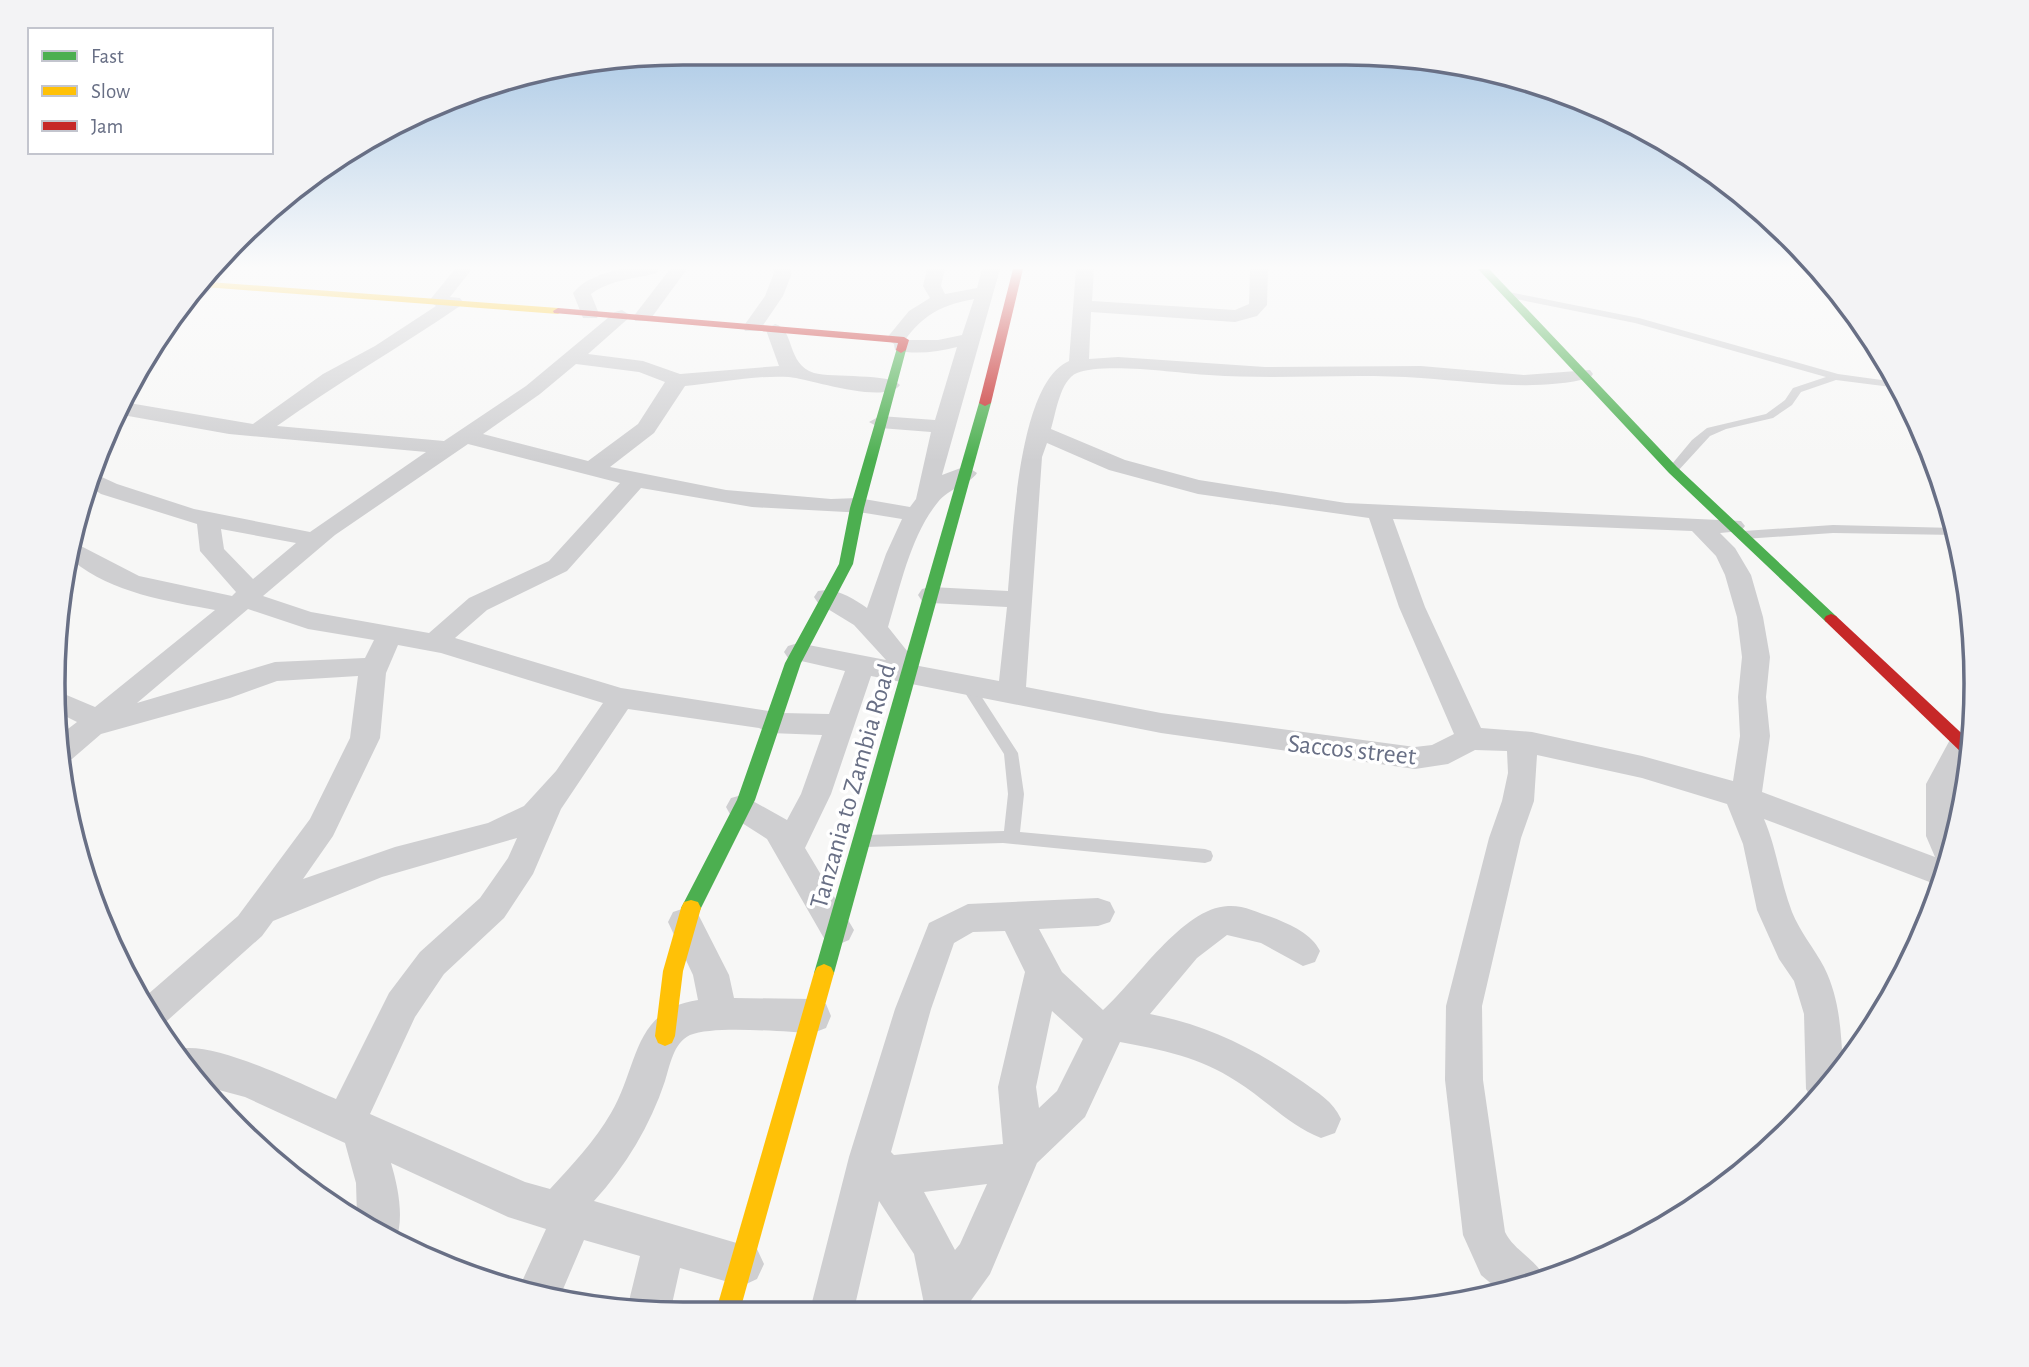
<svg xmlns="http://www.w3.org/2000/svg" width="2029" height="1367" font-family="'Alegreya Sans',sans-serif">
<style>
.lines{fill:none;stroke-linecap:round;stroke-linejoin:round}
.lane{fill:#cfcfd1;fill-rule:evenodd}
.street{fill:#cfcfd1;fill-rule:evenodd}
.fast{fill:#4caf50;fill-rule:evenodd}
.slow{fill:#ffc107;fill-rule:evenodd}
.jam{fill:#c62828;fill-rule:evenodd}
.labels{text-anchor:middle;stroke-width:7;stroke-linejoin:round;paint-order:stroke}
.street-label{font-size:26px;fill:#686f85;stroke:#fff}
.rim{fill:none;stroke:#686f85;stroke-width:3.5}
</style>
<rect width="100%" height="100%" fill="#f7f7f6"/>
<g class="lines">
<g class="lane">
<path d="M 1509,292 L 1639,318 L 1838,374 L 1896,382 L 1899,388 L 1836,380 L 1801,392 L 1792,405 L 1773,418 L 1726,429 L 1710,436 L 1677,472 L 1673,473 L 1667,470 L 1692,440 L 1707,428 L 1766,414 L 1785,400 L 1793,388 L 1826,377 L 1635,323 L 1506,297 L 1505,295 Z"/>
<path d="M 1833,525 L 1955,528 L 1957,535 L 1833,533 L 1744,539 L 1738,535 L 1744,531 Z"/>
<path d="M 967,680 L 972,682 L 1018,753 L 1024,794 L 1020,832 L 1205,849 L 1211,851 L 1213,856 L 1211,861 L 1205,863 L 1003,843 L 865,847 L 859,846 L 857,841 L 859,836 L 865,835 L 1004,831 L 1008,794 L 1004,754 L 960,685 Z"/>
</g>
<g class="street">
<path d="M 215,269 L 234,269 L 182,316 L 173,317 L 183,299 Z"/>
<path d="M 455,269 L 472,269 L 450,297 L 460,298 L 463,302 L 460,306 C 400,347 337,383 277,426 L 444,441 L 526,386 L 615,312 L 622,310 L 631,316 L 588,354 L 643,361 L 680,374 L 779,366 L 766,330 L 775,324 C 795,329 786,364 814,373 C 832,378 891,373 900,385 C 885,405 810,379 789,377 C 756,375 718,383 685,386 L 654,433 L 610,467 L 726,490 L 831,499 L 858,498 L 910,507 L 916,499 L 931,432 L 880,428 L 869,422 L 880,416 L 935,420 L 957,347 C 937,352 915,355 895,350 L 894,344 L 886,339 L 909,311 L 930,298 L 923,286 L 927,269 L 945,269 L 941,286 L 945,294 L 977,288 L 982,269 L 1000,269 L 942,475 L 966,466 L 977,473 C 969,485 949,488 938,502 C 911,535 901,584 888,627 L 919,666 L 999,681 L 1007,607 L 931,603 L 922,601 L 918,595 L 922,589 L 931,587 L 1008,591 C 1013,539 1017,383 1069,361 L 1076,269 L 1094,269 L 1092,301 L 1235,310 L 1249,304 L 1250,269 L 1268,269 L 1267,305 L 1257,316 L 1235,322 L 1091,312 L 1089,359 L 1118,357 L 1265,367 L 1421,366 L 1524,375 L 1590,370 L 1593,374 L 1590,378 C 1533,392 1479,382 1421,378 C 1351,373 1280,380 1209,375 C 1178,373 1104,362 1077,373 C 1060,380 1056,413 1051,429 L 1125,460 L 1199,480 L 1346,503 L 1741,521 L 1745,526 L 1741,531 L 1720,533 L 1735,548 L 1751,575 L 1763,617 L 1770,657 L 1766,697 L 1770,736 L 1762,792 L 1935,857 L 1926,836 L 1926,784 L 1952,736 L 1962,733 L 1971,736 L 1969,759 L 1956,784 L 1958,828 L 1940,886 L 1764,819 C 1777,849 1780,881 1792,912 C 1800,932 1814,948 1824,967 C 1840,999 1841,1032 1843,1067 L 1814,1103 L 1806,1089 L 1804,1014 L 1794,981 L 1779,959 L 1757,910 L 1743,844 L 1727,804 L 1642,778 L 1537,755 L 1534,801 L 1521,838 L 1482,1006 L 1483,1080 L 1505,1232 C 1514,1251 1537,1259 1545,1279 L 1501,1292 L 1481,1275 L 1463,1235 L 1445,1080 L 1446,1006 L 1489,838 L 1502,801 L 1508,773 L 1507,751 L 1475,750 L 1448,764 L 1415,769 L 1161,733 L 871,676 L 831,794 L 805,848 L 854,930 L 849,940 L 837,945 L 825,940 L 767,839 L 731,816 L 726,807 L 731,798 L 742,795 L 787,820 L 801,794 L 822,735 L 770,733 L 759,728 L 628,709 L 561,809 L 533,874 L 504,918 L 444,974 L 415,1017 L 370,1114 L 525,1182 L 550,1189 C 572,1165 595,1141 611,1113 C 639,1066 632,1010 698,1000 L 693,975 L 668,922 L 673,912 L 685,908 L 697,912 L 729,975 L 734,998 L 813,999 L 826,1004 L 831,1016 L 826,1028 L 813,1033 C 784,1032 714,1025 690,1035 C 673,1043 670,1066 665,1081 C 650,1126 626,1166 594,1201 L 757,1249 L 764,1264 L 757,1279 L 742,1286 L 680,1268 L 670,1313 L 627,1309 L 640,1256 L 584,1240 L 558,1301 L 519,1288 L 546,1229 L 508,1217 L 391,1163 C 398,1187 405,1219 395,1243 L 357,1216 L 356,1183 L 345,1143 L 245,1097 L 204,1086 L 176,1050 C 209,1038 303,1085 336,1099 L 389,993 L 420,952 L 480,898 L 508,858 L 517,838 L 382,877 L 273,921 L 262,936 L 159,1028 L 139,1002 L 238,916 L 310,819 L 350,738 L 358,676 L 277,681 L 230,698 L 101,734 L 72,759 L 62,762 L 60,735 L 77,722 L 59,713 L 57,691 L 95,707 L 215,610 C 166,601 113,593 73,561 L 77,544 L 139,576 L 232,596 L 236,592 L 200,551 L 197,524 L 101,494 L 90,487 L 93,473 L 117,484 L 194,509 L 310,532 L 426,452 L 229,434 L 117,414 L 123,402 L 253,424 L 323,374 L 375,346 L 436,306 L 429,301 ZM 974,299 L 962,335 L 938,340 L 905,340 C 924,314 942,305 974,299 ZM 576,364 L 639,372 L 665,382 L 638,424 L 588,461 L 483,434 L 540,394 ZM 1047,443 L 1109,470 L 1198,494 L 1369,518 L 1399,607 L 1454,734 L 1432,745 L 1415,747 L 1161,713 L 1026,687 L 1042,457 ZM 468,444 L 620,483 L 549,561 L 469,598 L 429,633 L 311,612 L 263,596 L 335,535 ZM 641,488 L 752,507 L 865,513 L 902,519 L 886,554 L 867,608 C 853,598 836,587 818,591 L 814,597 L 818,603 L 854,625 L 886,660 L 798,643 L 788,646 L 784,652 L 788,658 L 845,671 L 829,714 L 782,713 L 621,688 L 455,638 L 487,610 L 567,571 ZM 1393,519 L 1692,531 L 1716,556 L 1725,575 L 1737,617 L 1742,657 L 1738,697 L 1740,736 L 1733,781 L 1642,756 L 1532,732 L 1481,728 L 1425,607 ZM 221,529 L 296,543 L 253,579 L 224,549 ZM 248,609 L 308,629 L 374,640 L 365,658 L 275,662 L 137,703 ZM 398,645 L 441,653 L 603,703 L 556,771 L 524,806 L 488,823 L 395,847 L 303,879 L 333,836 L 380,738 L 386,673 Z"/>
<path d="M 619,269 L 659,269 L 657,273 C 634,279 612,279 591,294 L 599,314 L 597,318 L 583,318 L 573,293 C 584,279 602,274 619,269 Z"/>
<path d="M 670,269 L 687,269 L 649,321 L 635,321 L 633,317 Z"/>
<path d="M 773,269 L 790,269 L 792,273 L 783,296 L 759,331 L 745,331 L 743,327 L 765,296 L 774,273 Z"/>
<path d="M 1098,898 L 1110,902 L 1115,912 L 1110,922 L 1098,926 L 1039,929 L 1062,972 L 1103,1010 C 1136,981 1182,908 1228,906 C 1244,905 1259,913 1274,918 C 1291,925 1312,934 1320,951 L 1315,962 L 1303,966 L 1261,943 L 1227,935 L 1197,958 L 1150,1014 C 1208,1025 1255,1049 1303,1082 C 1318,1093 1333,1101 1341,1119 L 1335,1133 L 1321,1138 C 1290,1126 1265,1099 1236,1081 C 1200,1057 1162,1050 1120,1042 L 1085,1117 L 1037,1163 L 990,1274 L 967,1306 L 964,1314 L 926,1314 L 914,1254 L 879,1201 L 853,1314 L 809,1314 L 849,1157 L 895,1009 L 929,923 L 968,904 ZM 1005,931 L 1025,972 L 998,1087 L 1003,1144 L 894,1155 L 891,1152 L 931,1009 L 954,943 L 973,932 ZM 1052,1011 L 1083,1039 L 1057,1091 L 1039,1108 L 1036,1087 ZM 987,1184 L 960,1244 L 955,1250 L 924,1192 Z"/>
</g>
<g class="fast">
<path d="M 1478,269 L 1489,269 L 1677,467 L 1836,616 L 1838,619 L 1836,622 L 1826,622 L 1669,473 Z"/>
<path d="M 897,348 L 906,350 L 864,508 L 853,564 L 801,663 L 755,800 L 698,914 L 691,916 L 684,914 L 681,908 L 737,800 L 785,663 L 839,564 L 850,508 Z"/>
<path d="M 985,400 L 991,403 L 834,973 L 831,979 L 824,982 L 817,979 L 814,973 L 979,403 Z"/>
</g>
<g class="slow">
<path d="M 209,282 L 558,308 L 563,311 L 558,314 L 205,287 L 204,285 Z"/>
<path d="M 691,900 L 698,902 L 701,908 L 683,971 L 675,1036 L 672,1043 L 665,1046 L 658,1043 L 655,1036 L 663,971 L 681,908 L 684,902 Z"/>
<path d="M 824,964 L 831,967 L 834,973 L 739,1314 L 715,1314 L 814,973 L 817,967 Z"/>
</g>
<g class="jam">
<path d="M 1013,269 L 1023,269 L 991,403 L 985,406 L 979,403 Z"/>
<path d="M 558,308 L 904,337 L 909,340 L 906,350 L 901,353 L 896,350 L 898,343 L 554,313 L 553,311 Z"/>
<path d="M 1831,614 L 1836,616 L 1971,742 L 1969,757 L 1964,755 L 1826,622 L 1824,619 L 1826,616 Z"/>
</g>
</g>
<linearGradient id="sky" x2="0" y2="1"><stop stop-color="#9ec1e2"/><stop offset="0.58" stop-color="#fbfbfb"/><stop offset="1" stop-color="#fbfbfb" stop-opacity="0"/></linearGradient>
<rect width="2029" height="461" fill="url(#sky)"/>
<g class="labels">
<g class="street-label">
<text transform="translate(1352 749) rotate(6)" y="9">Saccos street</text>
<text transform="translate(852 786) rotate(-74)" y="9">Tanzania to Zambia Road</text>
</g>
</g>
<path d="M0 0H2029V1367H0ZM683 65H1346A618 618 0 0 1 1964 683V684A618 618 0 0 1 1346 1302H683A618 618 0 0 1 65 684V683A618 618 0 0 1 683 65Z" fill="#f3f3f5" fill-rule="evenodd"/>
<path class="rim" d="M683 65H1346A618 618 0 0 1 1964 683V684A618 618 0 0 1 1346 1302H683A618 618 0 0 1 65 684V683A618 618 0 0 1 683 65Z"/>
<rect x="28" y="28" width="245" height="126" fill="#ffffff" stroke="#c3c5ce" stroke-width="2"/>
<rect x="42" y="51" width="35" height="10" fill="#4caf50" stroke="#c3c5ce" stroke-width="2"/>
<text x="91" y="63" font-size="21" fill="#686f85">Fast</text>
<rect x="42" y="86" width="35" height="10" fill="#ffc107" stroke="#c3c5ce" stroke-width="2"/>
<text x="91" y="98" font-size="21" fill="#686f85">Slow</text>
<rect x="42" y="121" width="35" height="10" fill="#c62828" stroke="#c3c5ce" stroke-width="2"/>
<text x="91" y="133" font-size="21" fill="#686f85">Jam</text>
</svg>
